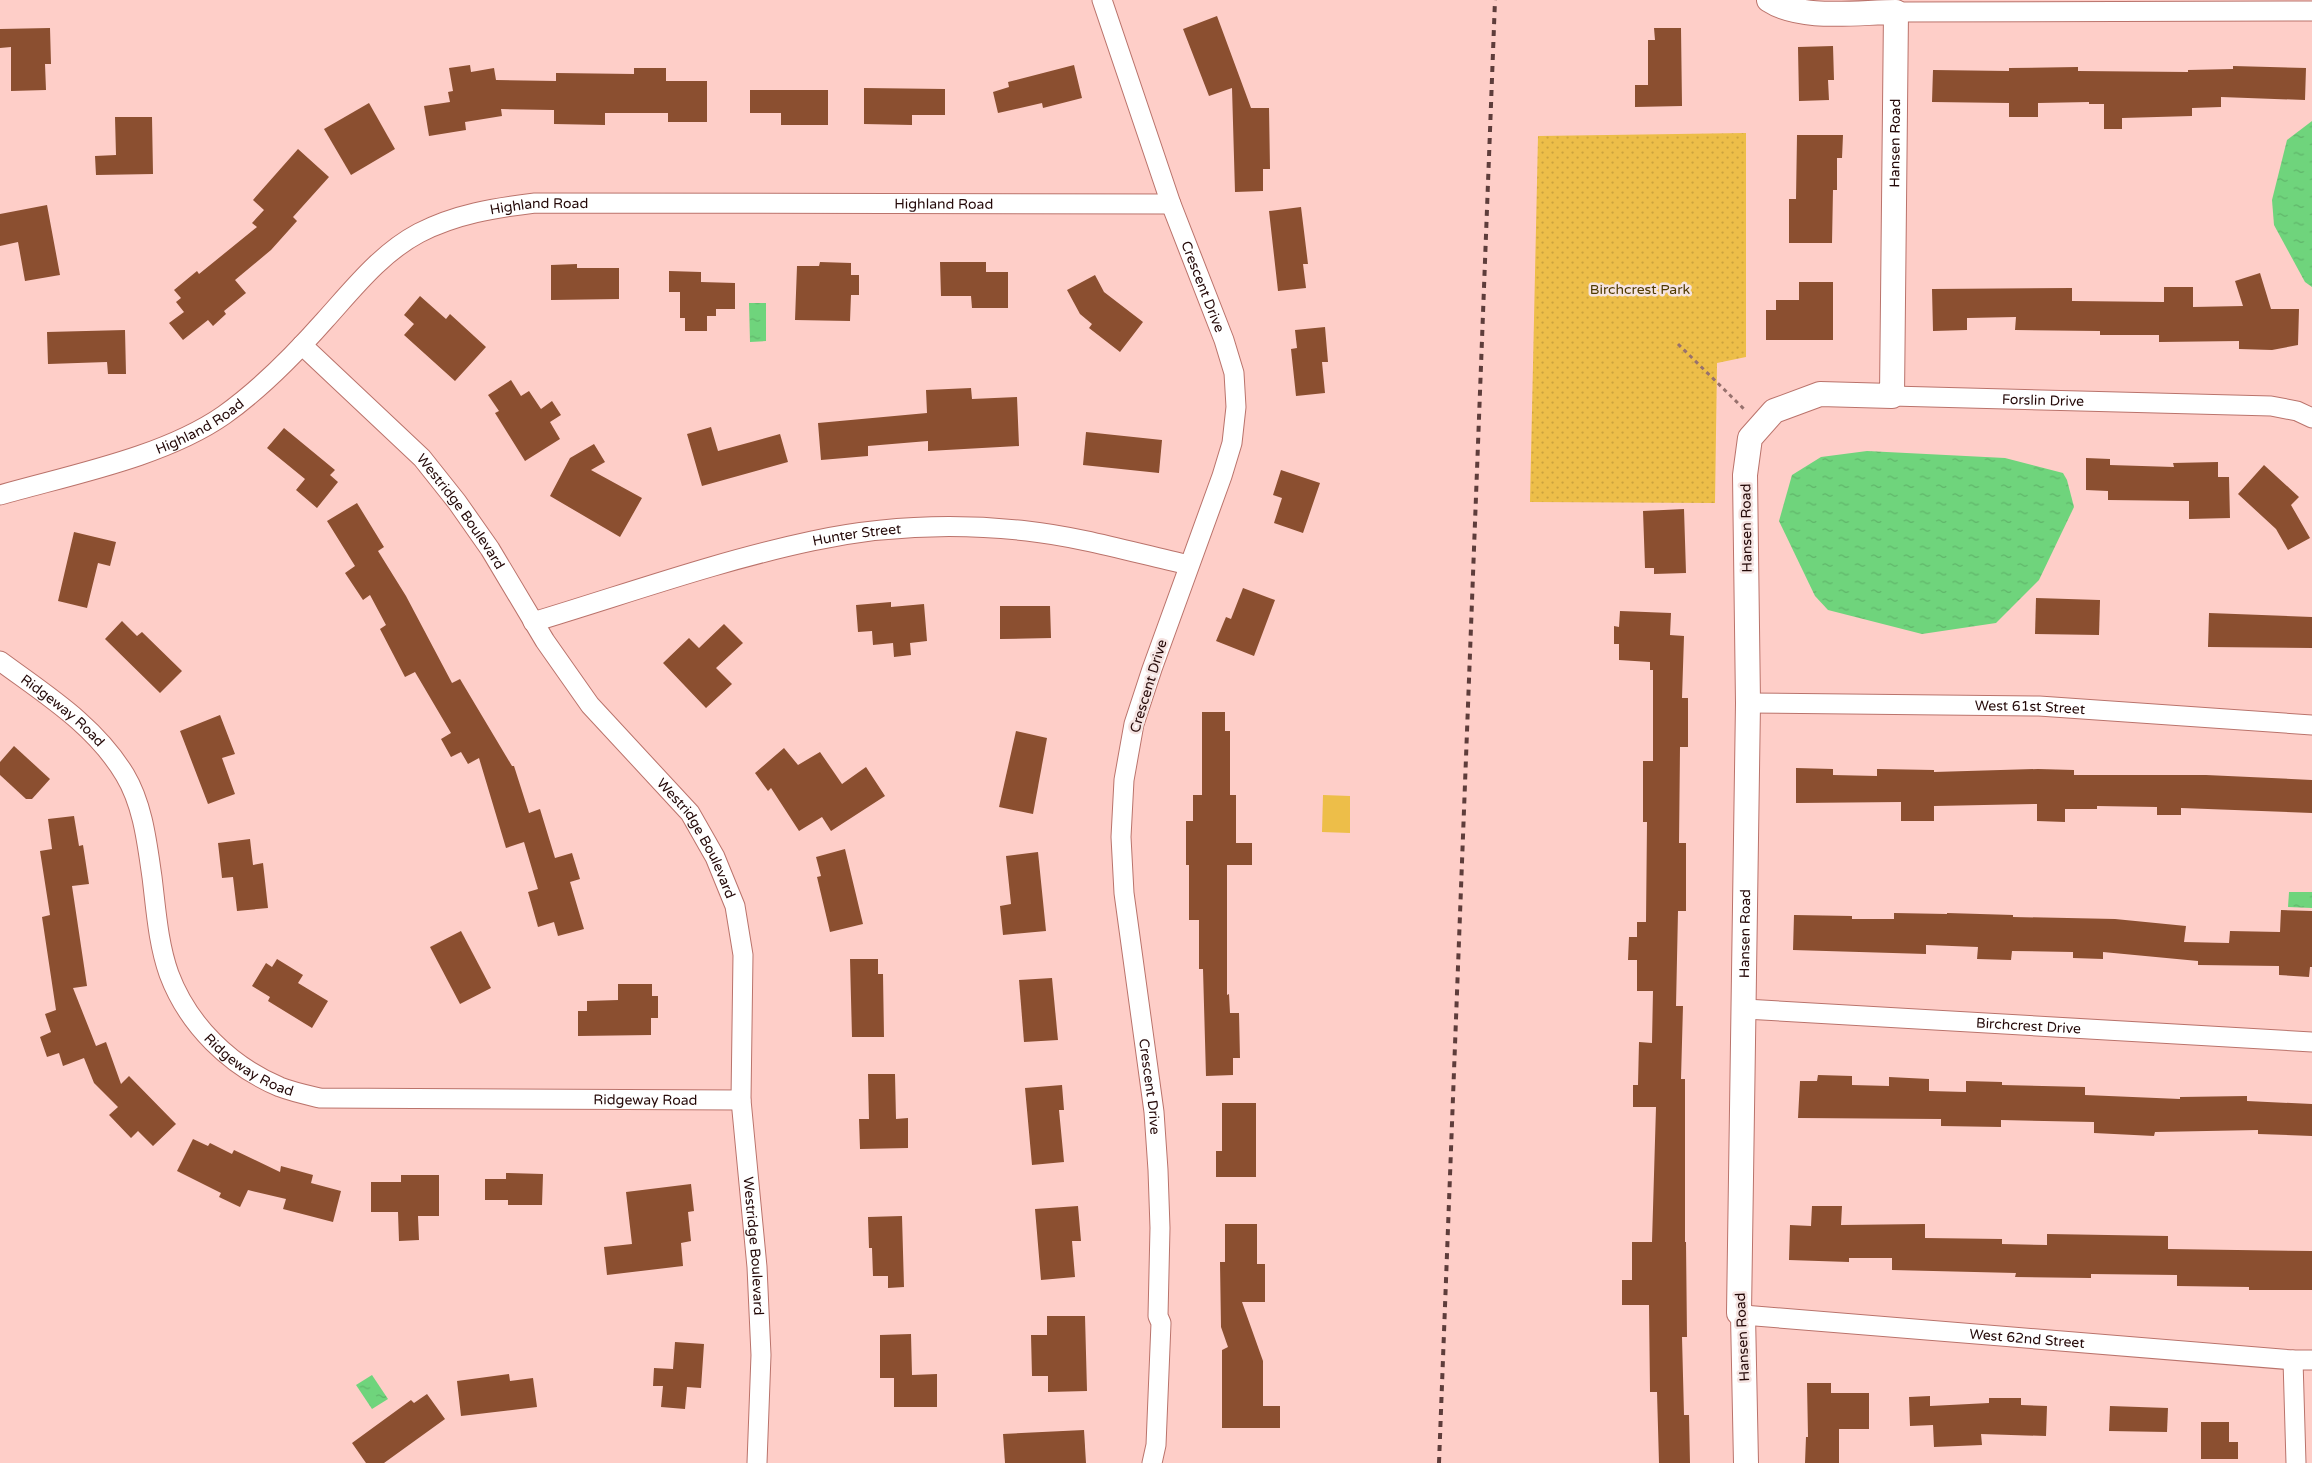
<svg xmlns="http://www.w3.org/2000/svg" width="2312" height="1463" font-family="'Varela Round',sans-serif">
<style>
.green{fill:#edbe49}
.park{fill:url(#park-dots)}
.water{fill:url(#water-ripples)}
.building{fill:#8b4f30}
.lines{fill:none;stroke-linecap:round;stroke-linejoin:round}
.minor-casing{stroke:#ba736b;stroke-width:21}
.tertiary-casing{stroke:#ba736b;stroke-width:26}
.path{stroke:#97716d;stroke-width:3;stroke-dasharray:4 4;stroke-linecap:butt}
.minor{stroke:#fff;stroke-width:19}
.tertiary{stroke:#fff;stroke-width:24}
.rail{stroke:#5e3d3b;stroke-width:4;stroke-dasharray:6 6;stroke-linecap:butt}
.labels{text-anchor:middle;stroke-width:5;stroke-linejoin:round;paint-order:stroke}
.street-label{font-size:14px;fill:#240908;stroke:#f5e4e2}
.park-label{font-size:14px;fill:#4f3a00;stroke:#f5e4e2}
</style>
<defs>
<pattern id="park-dots" width="8" height="8" patternUnits="userSpaceOnUse" patternTransform="scale(1.25)"><rect width="8" height="8" fill="#edbe49"/><path d="M2 2h.1M6 6h.1" fill="none" stroke="#cba23e" stroke-width="1.8" stroke-linecap="round"/></pattern>
<pattern id="water-ripples" width="26" height="14" patternUnits="userSpaceOnUse" patternTransform="scale(1.25)"><rect width="26" height="14" fill="#6fd47c"/><path d="M2 4q2-2 4 0t4 0M15 11q2-2 4 0t4 0" fill="none" stroke="#60b56a"/></pattern>
</defs>
<rect width="100%" height="100%" fill="#fecec8"/>
<path class="green" d="M 1323,795 L 1350,796 L 1350,833 L 1322,832 Z"/>
<path class="park" d="M 1746,133 L 1746,357 L 1717,363 L 1715,503 L 1530,502 L 1538,136 Z"/>
<g class="water">
<path d="M 2312,121 L 2312,287 L 2305,282 L 2274,225 L 2272,200 L 2287,140 Z"/>
<path d="M 749,303 L 766,303 L 766,341 L 750,342 Z"/>
<path d="M 1867,451 L 2005,458 L 2063,473 L 2067,480 L 2074,507 L 2039,580 L 1996,623 L 1922,634 L 1828,610 L 1815,596 L 1779,521 L 1792,475 L 1821,457 Z"/>
<path d="M 2289,892 L 2312,892 L 2312,908 L 2288,907 Z"/>
<path d="M 372,1375 L 388,1399 L 372,1409 L 356,1385 Z"/>
</g>
<g class="building">
<path d="M 1217,16 L 1251,108 L 1269,108 L 1270,169 L 1263,169 L 1263,191 L 1235,192 L 1232,88 L 1209,96 L 1183,29 Z"/>
<path d="M 50,28 L 51,64 L 45,64 L 46,90 L 11,91 L 11,47 L 0,48 L 0,29 Z"/>
<path d="M 1654,28 L 1681,28 L 1682,106 L 1635,107 L 1635,85 L 1648,85 L 1648,40 L 1655,40 Z"/>
<path d="M 1833,46 L 1834,80 L 1828,80 L 1829,100 L 1799,101 L 1798,47 Z"/>
<path d="M 470,65 L 471,72 L 494,68 L 496,80 L 556,81 L 556,73 L 634,74 L 634,68 L 666,68 L 666,81 L 707,81 L 707,122 L 668,122 L 668,113 L 605,113 L 605,125 L 554,124 L 554,110 L 501,109 L 502,116 L 465,122 L 466,130 L 429,136 L 424,106 L 450,102 L 448,92 L 453,91 L 449,68 Z"/>
<path d="M 1074,65 L 1082,98 L 1043,108 L 1042,103 L 998,113 L 993,92 L 1009,87 L 1008,82 Z"/>
<path d="M 2233,66 L 2306,68 L 2305,100 L 2221,97 L 2221,107 L 2192,108 L 2192,116 L 2122,118 L 2122,129 L 2104,129 L 2104,104 L 2089,104 L 2089,102 L 2038,103 L 2038,117 L 2009,117 L 2009,103 L 1932,102 L 1933,70 L 2009,71 L 2009,68 L 2078,67 L 2078,71 L 2188,72 L 2188,70 L 2233,69 Z"/>
<path d="M 864,88 L 945,89 L 945,115 L 912,115 L 912,125 L 864,124 Z"/>
<path d="M 750,90 L 828,90 L 828,125 L 781,125 L 781,113 L 750,113 Z"/>
<path d="M 369,103 L 395,149 L 351,175 L 324,129 Z"/>
<path d="M 115,117 L 152,117 L 153,174 L 96,175 L 95,156 L 116,155 Z"/>
<path d="M 1797,135 L 1843,135 L 1842,158 L 1837,158 L 1837,190 L 1833,190 L 1832,243 L 1789,243 L 1789,199 L 1796,199 Z"/>
<path d="M 298,149 L 329,177 L 293,217 L 297,221 L 271,250 L 235,280 L 246,293 L 224,311 L 226,314 L 213,326 L 208,320 L 183,340 L 169,323 L 184,312 L 176,302 L 181,298 L 174,290 L 197,271 L 199,274 L 257,227 L 252,223 L 264,210 L 253,200 Z"/>
<path d="M 47,205 L 60,275 L 25,281 L 18,242 L 0,246 L 0,214 Z"/>
<path d="M 1301,207 L 1308,264 L 1303,264 L 1306,288 L 1278,291 L 1269,211 Z"/>
<path d="M 820,262 L 851,263 L 851,275 L 859,275 L 859,295 L 851,295 L 850,321 L 795,320 L 797,266 L 819,266 Z"/>
<path d="M 940,262 L 986,262 L 986,272 L 1008,272 L 1008,308 L 972,308 L 971,296 L 941,296 Z"/>
<path d="M 577,264 L 577,268 L 619,268 L 619,299 L 551,300 L 551,265 Z"/>
<path d="M 669,271 L 701,272 L 701,282 L 735,283 L 735,309 L 716,309 L 716,316 L 707,316 L 707,331 L 685,331 L 685,318 L 680,318 L 680,292 L 669,292 Z"/>
<path d="M 2260,273 L 2271,309 L 2299,309 L 2298,345 L 2272,350 L 2239,349 L 2239,341 L 2159,342 L 2159,335 L 2100,335 L 2100,331 L 2015,330 L 2016,317 L 1967,318 L 1967,330 L 1933,331 L 1932,289 L 2072,288 L 2072,301 L 2164,302 L 2164,287 L 2193,287 L 2193,307 L 2243,306 L 2235,281 Z"/>
<path d="M 1095,275 L 1104,292 L 1143,322 L 1120,352 L 1089,328 L 1092,324 L 1080,314 L 1067,290 Z"/>
<path d="M 1799,282 L 1833,282 L 1833,340 L 1766,340 L 1766,310 L 1776,310 L 1776,300 L 1799,300 Z"/>
<path d="M 420,296 L 446,319 L 450,314 L 486,347 L 455,381 L 404,335 L 414,324 L 404,315 Z"/>
<path d="M 1325,327 L 1328,362 L 1322,362 L 1325,393 L 1296,396 L 1291,349 L 1297,348 L 1295,330 Z"/>
<path d="M 125,330 L 126,374 L 108,374 L 107,362 L 48,364 L 47,332 Z"/>
<path d="M 511,380 L 521,396 L 529,391 L 541,409 L 552,401 L 561,415 L 550,422 L 560,439 L 525,461 L 495,413 L 499,411 L 488,395 Z"/>
<path d="M 971,388 L 972,399 L 1017,397 L 1019,446 L 928,451 L 928,441 L 868,446 L 868,456 L 821,460 L 818,423 L 927,413 L 926,390 Z"/>
<path d="M 711,427 L 718,451 L 780,434 L 788,462 L 702,486 L 687,434 Z"/>
<path d="M 284,428 L 335,470 L 330,475 L 338,482 L 317,508 L 296,490 L 305,479 L 267,448 Z"/>
<path d="M 1086,432 L 1162,440 L 1159,473 L 1083,465 Z"/>
<path d="M 594,444 L 605,462 L 591,470 L 642,498 L 620,537 L 550,496 L 570,458 Z"/>
<path d="M 2086,458 L 2110,459 L 2110,465 L 2174,467 L 2173,463 L 2218,462 L 2218,477 L 2229,477 L 2230,518 L 2189,519 L 2189,501 L 2108,500 L 2108,491 L 2086,490 Z"/>
<path d="M 2264,465 L 2299,497 L 2291,505 L 2310,538 L 2288,550 L 2276,529 L 2238,494 Z"/>
<path d="M 1281,470 L 1320,483 L 1303,533 L 1274,523 L 1282,498 L 1273,495 Z"/>
<path d="M 357,503 L 384,547 L 378,551 L 406,596 L 452,683 L 460,679 L 512,766 L 514,766 L 529,813 L 540,809 L 555,858 L 572,853 L 580,879 L 570,882 L 584,929 L 558,936 L 554,922 L 538,927 L 528,892 L 538,889 L 524,842 L 506,848 L 479,758 L 468,764 L 461,752 L 451,757 L 441,739 L 451,733 L 415,672 L 405,677 L 380,629 L 386,625 L 370,595 L 363,600 L 345,573 L 355,566 L 327,521 Z"/>
<path d="M 1684,509 L 1686,573 L 1654,574 L 1654,568 L 1645,568 L 1643,511 Z"/>
<path d="M 74,532 L 116,542 L 110,566 L 98,563 L 87,608 L 58,601 Z"/>
<path d="M 1243,588 L 1275,600 L 1254,656 L 1216,641 L 1226,617 L 1231,619 Z"/>
<path d="M 2036,598 L 2100,600 L 2099,635 L 2035,634 Z"/>
<path d="M 891,602 L 891,607 L 924,604 L 927,641 L 910,643 L 911,655 L 894,657 L 893,643 L 873,645 L 872,631 L 858,632 L 856,605 Z"/>
<path d="M 1000,606 L 1050,606 L 1051,638 L 1000,639 Z"/>
<path d="M 1620,611 L 1671,613 L 1670,635 L 1684,636 L 1682,698 L 1688,698 L 1688,747 L 1680,747 L 1679,843 L 1686,843 L 1686,911 L 1678,911 L 1676,1006 L 1683,1006 L 1681,1079 L 1685,1079 L 1685,1242 L 1686,1242 L 1687,1337 L 1682,1337 L 1684,1415 L 1689,1415 L 1690,1463 L 1659,1463 L 1657,1392 L 1650,1392 L 1649,1305 L 1622,1305 L 1622,1280 L 1632,1280 L 1632,1242 L 1652,1242 L 1656,1107 L 1633,1107 L 1633,1085 L 1638,1085 L 1639,1042 L 1652,1043 L 1653,991 L 1637,991 L 1637,960 L 1628,960 L 1629,937 L 1637,937 L 1637,922 L 1646,922 L 1647,822 L 1643,822 L 1643,761 L 1653,761 L 1653,670 L 1650,670 L 1650,662 L 1619,660 L 1619,644 L 1614,644 L 1614,626 L 1619,627 Z"/>
<path d="M 2209,613 L 2312,617 L 2312,648 L 2208,647 Z"/>
<path d="M 122,621 L 137,636 L 142,632 L 182,671 L 160,693 L 105,639 Z"/>
<path d="M 724,624 L 743,643 L 716,668 L 732,684 L 706,708 L 663,663 L 689,638 L 699,648 Z"/>
<path d="M 1202,712 L 1225,712 L 1225,731 L 1230,731 L 1230,795 L 1236,795 L 1236,843 L 1252,843 L 1252,865 L 1227,865 L 1227,995 L 1229,994 L 1230,1013 L 1239,1013 L 1240,1058 L 1233,1058 L 1233,1075 L 1206,1076 L 1203,969 L 1199,969 L 1199,920 L 1189,920 L 1189,865 L 1186,865 L 1186,821 L 1193,821 L 1193,795 L 1202,795 Z"/>
<path d="M 220,715 L 235,754 L 222,758 L 235,794 L 208,804 L 180,731 Z"/>
<path d="M 1016,731 L 1047,738 L 1033,814 L 999,807 Z"/>
<path d="M 14,746 L 50,779 L 32,799 L 26,799 L 0,775 L 0,762 Z"/>
<path d="M 784,748 L 798,765 L 820,752 L 842,784 L 866,767 L 885,796 L 831,831 L 822,817 L 799,831 L 771,788 L 768,791 L 755,773 Z"/>
<path d="M 1796,768 L 1833,769 L 1833,775 L 1877,776 L 1877,769 L 1934,770 L 1934,772 L 2038,769 L 2074,770 L 2074,775 L 2206,775 L 2312,780 L 2312,813 L 2181,808 L 2181,815 L 2157,815 L 2157,807 L 2097,806 L 2097,809 L 2065,809 L 2065,822 L 2037,821 L 2037,804 L 1934,806 L 1934,821 L 1901,821 L 1901,802 L 1796,803 Z"/>
<path d="M 74,816 L 79,846 L 83,845 L 89,884 L 72,886 L 87,986 L 73,988 L 96,1046 L 106,1042 L 121,1084 L 129,1076 L 176,1124 L 153,1146 L 138,1131 L 131,1138 L 109,1115 L 118,1107 L 94,1083 L 84,1058 L 63,1066 L 59,1053 L 47,1057 L 40,1037 L 51,1032 L 45,1014 L 56,1010 L 42,917 L 50,915 L 40,851 L 52,849 L 48,819 Z"/>
<path d="M 250,839 L 253,865 L 263,863 L 268,908 L 237,911 L 233,877 L 222,878 L 218,843 Z"/>
<path d="M 845,849 L 863,924 L 830,932 L 817,877 L 821,876 L 816,857 Z"/>
<path d="M 1038,852 L 1046,931 L 1003,935 L 1000,906 L 1011,904 L 1006,856 Z"/>
<path d="M 2281,910 L 2312,911 L 2312,967 L 2310,967 L 2309,977 L 2279,975 L 2279,966 L 2198,965 L 2198,961 L 2103,952 L 2103,959 L 2073,958 L 2073,952 L 2012,951 L 2011,960 L 1977,959 L 1978,947 L 1926,945 L 1926,954 L 1793,950 L 1794,915 L 1852,916 L 1852,919 L 1894,919 L 1894,913 L 1947,914 L 1947,913 L 2013,915 L 2013,917 L 2115,919 L 2186,926 L 2184,942 L 2229,943 L 2230,931 L 2280,932 Z"/>
<path d="M 461,931 L 491,988 L 460,1004 L 430,947 Z"/>
<path d="M 277,959 L 303,975 L 298,983 L 328,1001 L 312,1028 L 268,1001 L 270,997 L 252,986 L 266,963 L 272,967 Z"/>
<path d="M 850,959 L 878,959 L 878,974 L 883,974 L 884,1037 L 852,1037 Z"/>
<path d="M 1052,978 L 1058,1040 L 1024,1042 L 1019,980 Z"/>
<path d="M 618,984 L 652,984 L 652,996 L 658,996 L 658,1018 L 651,1018 L 651,1035 L 578,1036 L 578,1011 L 587,1011 L 587,1001 L 618,1000 Z"/>
<path d="M 868,1074 L 895,1074 L 896,1119 L 908,1118 L 908,1148 L 860,1149 L 859,1119 L 869,1119 Z"/>
<path d="M 1818,1075 L 1852,1076 L 1852,1085 L 1889,1086 L 1889,1077 L 1929,1079 L 1929,1091 L 1966,1092 L 1966,1081 L 2002,1082 L 2002,1085 L 2085,1087 L 2085,1095 L 2180,1099 L 2180,1097 L 2247,1096 L 2247,1101 L 2312,1104 L 2312,1136 L 2258,1134 L 2258,1130 L 2155,1132 L 2154,1136 L 2094,1133 L 2094,1122 L 2001,1120 L 2001,1127 L 1941,1126 L 1941,1119 L 1798,1118 L 1800,1081 L 1817,1081 Z"/>
<path d="M 1062,1085 L 1064,1110 L 1059,1110 L 1064,1162 L 1032,1165 L 1025,1088 Z"/>
<path d="M 1222,1103 L 1256,1103 L 1256,1177 L 1216,1177 L 1216,1151 L 1222,1151 Z"/>
<path d="M 193,1139 L 208,1146 L 210,1143 L 232,1154 L 234,1150 L 280,1172 L 281,1166 L 313,1175 L 311,1183 L 341,1191 L 333,1222 L 283,1209 L 286,1199 L 248,1190 L 240,1207 L 219,1197 L 221,1193 L 177,1171 Z"/>
<path d="M 506,1173 L 543,1174 L 542,1205 L 508,1205 L 508,1200 L 485,1200 L 485,1179 L 506,1179 Z"/>
<path d="M 401,1175 L 439,1175 L 439,1216 L 418,1216 L 419,1240 L 399,1241 L 398,1212 L 371,1212 L 371,1182 L 401,1182 Z"/>
<path d="M 691,1184 L 694,1211 L 688,1212 L 691,1241 L 681,1243 L 683,1266 L 607,1275 L 604,1247 L 632,1244 L 626,1192 Z"/>
<path d="M 1078,1206 L 1081,1241 L 1072,1241 L 1075,1277 L 1041,1280 L 1035,1209 Z"/>
<path d="M 1812,1206 L 1842,1206 L 1841,1225 L 1925,1224 L 1925,1238 L 2002,1239 L 2002,1244 L 2047,1245 L 2047,1234 L 2168,1236 L 2168,1249 L 2312,1251 L 2312,1290 L 2249,1290 L 2249,1287 L 2177,1286 L 2177,1275 L 2091,1274 L 2091,1278 L 2015,1277 L 2016,1273 L 1892,1270 L 1892,1258 L 1849,1258 L 1849,1262 L 1789,1260 L 1790,1225 L 1811,1226 Z"/>
<path d="M 902,1216 L 904,1287 L 888,1288 L 888,1276 L 873,1276 L 872,1248 L 869,1248 L 868,1217 Z"/>
<path d="M 1225,1224 L 1257,1224 L 1257,1264 L 1265,1264 L 1265,1302 L 1242,1302 L 1263,1361 L 1263,1406 L 1280,1406 L 1280,1428 L 1222,1428 L 1222,1350 L 1228,1347 L 1221,1327 L 1220,1262 L 1225,1262 Z"/>
<path d="M 1047,1316 L 1085,1316 L 1087,1391 L 1048,1392 L 1048,1376 L 1032,1376 L 1031,1335 L 1047,1335 Z"/>
<path d="M 911,1334 L 912,1375 L 937,1374 L 937,1407 L 894,1407 L 894,1378 L 880,1378 L 880,1335 Z"/>
<path d="M 675,1342 L 704,1344 L 701,1388 L 687,1387 L 685,1409 L 661,1407 L 663,1386 L 653,1386 L 654,1368 L 673,1369 Z"/>
<path d="M 509,1374 L 510,1381 L 533,1378 L 537,1407 L 461,1416 L 457,1381 Z"/>
<path d="M 1807,1383 L 1831,1383 L 1831,1393 L 1869,1393 L 1869,1429 L 1839,1429 L 1839,1463 L 1805,1463 L 1806,1437 L 1808,1437 Z"/>
<path d="M 427,1394 L 445,1419 L 384,1463 L 366,1463 L 352,1443 L 411,1400 L 414,1403 Z"/>
<path d="M 1930,1396 L 1930,1406 L 1989,1403 L 1989,1398 L 2021,1398 L 2021,1405 L 2047,1406 L 2046,1436 L 1981,1434 L 1982,1445 L 1934,1447 L 1933,1425 L 1910,1426 L 1909,1397 Z"/>
<path d="M 2110,1406 L 2168,1408 L 2167,1432 L 2109,1431 Z"/>
<path d="M 2201,1422 L 2229,1422 L 2229,1442 L 2238,1442 L 2238,1459 L 2201,1459 Z"/>
<path d="M 1084,1430 L 1086,1463 L 1005,1463 L 1003,1434 Z"/>
</g>
<g class="lines">
<defs>
<g id="minor">
<path id="s1" d="M 1102,0 L 1171,204 L 1224,340 L 1234,373 L 1236,407 L 1232,443 L 1222,476 L 1152,669 L 1134,724 L 1124,780 L 1121,837 L 1124,893 L 1154,1112 L 1158,1170 L 1160,1228 L 1158,1316 L 1161,1323 L 1156,1445 L 1152,1463"/>
<path d="M 1896,12 L 2312,11"/>
<path id="s2" d="M 302,345 L 422,458 L 457,502 L 490,549 L 545,641 L 590,705 L 690,813 L 715,857 L 735,906 L 743,955 L 741,1100 L 757,1267 L 761,1355 L 757,1463"/>
<path id="s3" d="M 1892,396 L 2271,406 L 2297,411 L 2312,418"/>
<path id="s4" d="M 0,495 C 70,475 164,457 224,415 C 262,388 294,355 325,320 C 353,289 381,253 419,233 C 456,214 494,208 535,203 L 1171,204"/>
<path id="s5" d="M 533,622 C 626,594 718,561 812,541 C 882,526 956,523 1027,531 C 1081,537 1135,553 1189,565"/>
<path id="s6" d="M 0,661 C 46,695 95,725 125,775 C 143,805 147,843 152,877 C 156,909 158,943 169,974 C 188,1025 230,1066 280,1087 C 293,1092 307,1095 320,1098 L 741,1100"/>
<path id="s7" d="M 1748,703 L 2039,706 L 2312,725"/>
<path id="s8" d="M 1745,1009 L 2312,1042"/>
<path id="s9" d="M 1743,1315 L 2293,1360 L 2312,1360"/>
<path d="M 2293,1360 L 2296,1463"/>
</g>
<g id="tertiary">
<path id="s10" d="M 1746,1463 L 1743,1315 L 1739,1313 L 1748,703 L 1745,475 L 1750,438 L 1774,411 L 1820,394 L 1892,396 L 1896,12 C 1858,12 1801,21 1769,0"/>
</g>
</defs>
<use href="#minor" class="minor-casing"/>
<use href="#tertiary" class="tertiary-casing"/>
<path class="path" d="M 1678,344 L 1745,410"/>
<use href="#minor" class="minor"/>
<use href="#tertiary" class="tertiary"/>
<path class="rail" d="M 1439,1463 L 1495,0"/>
</g>
<g class="labels">
<g class="street-label">
<text dy="5" stroke="none"><textPath href="#s10" startOffset="1438">Hansen Road</textPath></text>
<text dy="5" stroke="none"><textPath href="#s4" startOffset="1036">Highland Road</textPath></text>
<text dy="5" stroke="none"><textPath href="#s4" startOffset="631">Highland Road</textPath></text>
<text dy="5" stroke="none"><textPath href="#s1" startOffset="304">Crescent Drive</textPath></text>
<text dy="5" stroke="none"><textPath href="#s3" startOffset="151">Forslin Drive</textPath></text>
<text dy="5" stroke="none"><textPath href="#s4" startOffset="212">Highland Road</textPath></text>
<text dy="5" stroke="none"><textPath href="#s2" startOffset="231">Westridge Boulevard</textPath></text>
<text transform="translate(1746 528) rotate(-91)" y="5">Hansen Road</text>
<text dy="5" stroke="none"><textPath href="#s5" startOffset="336">Hunter Street</textPath></text>
<text transform="translate(1148 686) rotate(-73)" y="5">Crescent Drive</text>
<text dy="5" stroke="none"><textPath href="#s7" startOffset="282">West 61st Street</textPath></text>
<text dy="5" stroke="none"><textPath href="#s6" startOffset="80">Ridgeway Road</textPath></text>
<text dy="5" stroke="none"><textPath href="#s2" startOffset="636">Westridge Boulevard</textPath></text>
<text dy="5" stroke="none"><textPath href="#s10" startOffset="532">Hansen Road</textPath></text>
<text dy="5" stroke="none"><textPath href="#s8" startOffset="284">Birchcrest Drive</textPath></text>
<text dy="5" stroke="none"><textPath href="#s6" startOffset="500">Ridgeway Road</textPath></text>
<text dy="5" stroke="none"><textPath href="#s1" startOffset="1129">Crescent Drive</textPath></text>
<text dy="5" stroke="none"><textPath href="#s6" startOffset="905">Ridgeway Road</textPath></text>
<text dy="5" stroke="none"><textPath href="#s2" startOffset="1056">Westridge Boulevard</textPath></text>
<text transform="translate(1742 1337) rotate(-93)" y="5">Hansen Road</text>
<text dy="5" stroke="none"><textPath href="#s9" startOffset="285">West 62nd Street</textPath></text>
</g>
<g class="park-label">
<text x="1640" y="294">Birchcrest Park</text>
</g>
</g>
</svg>
